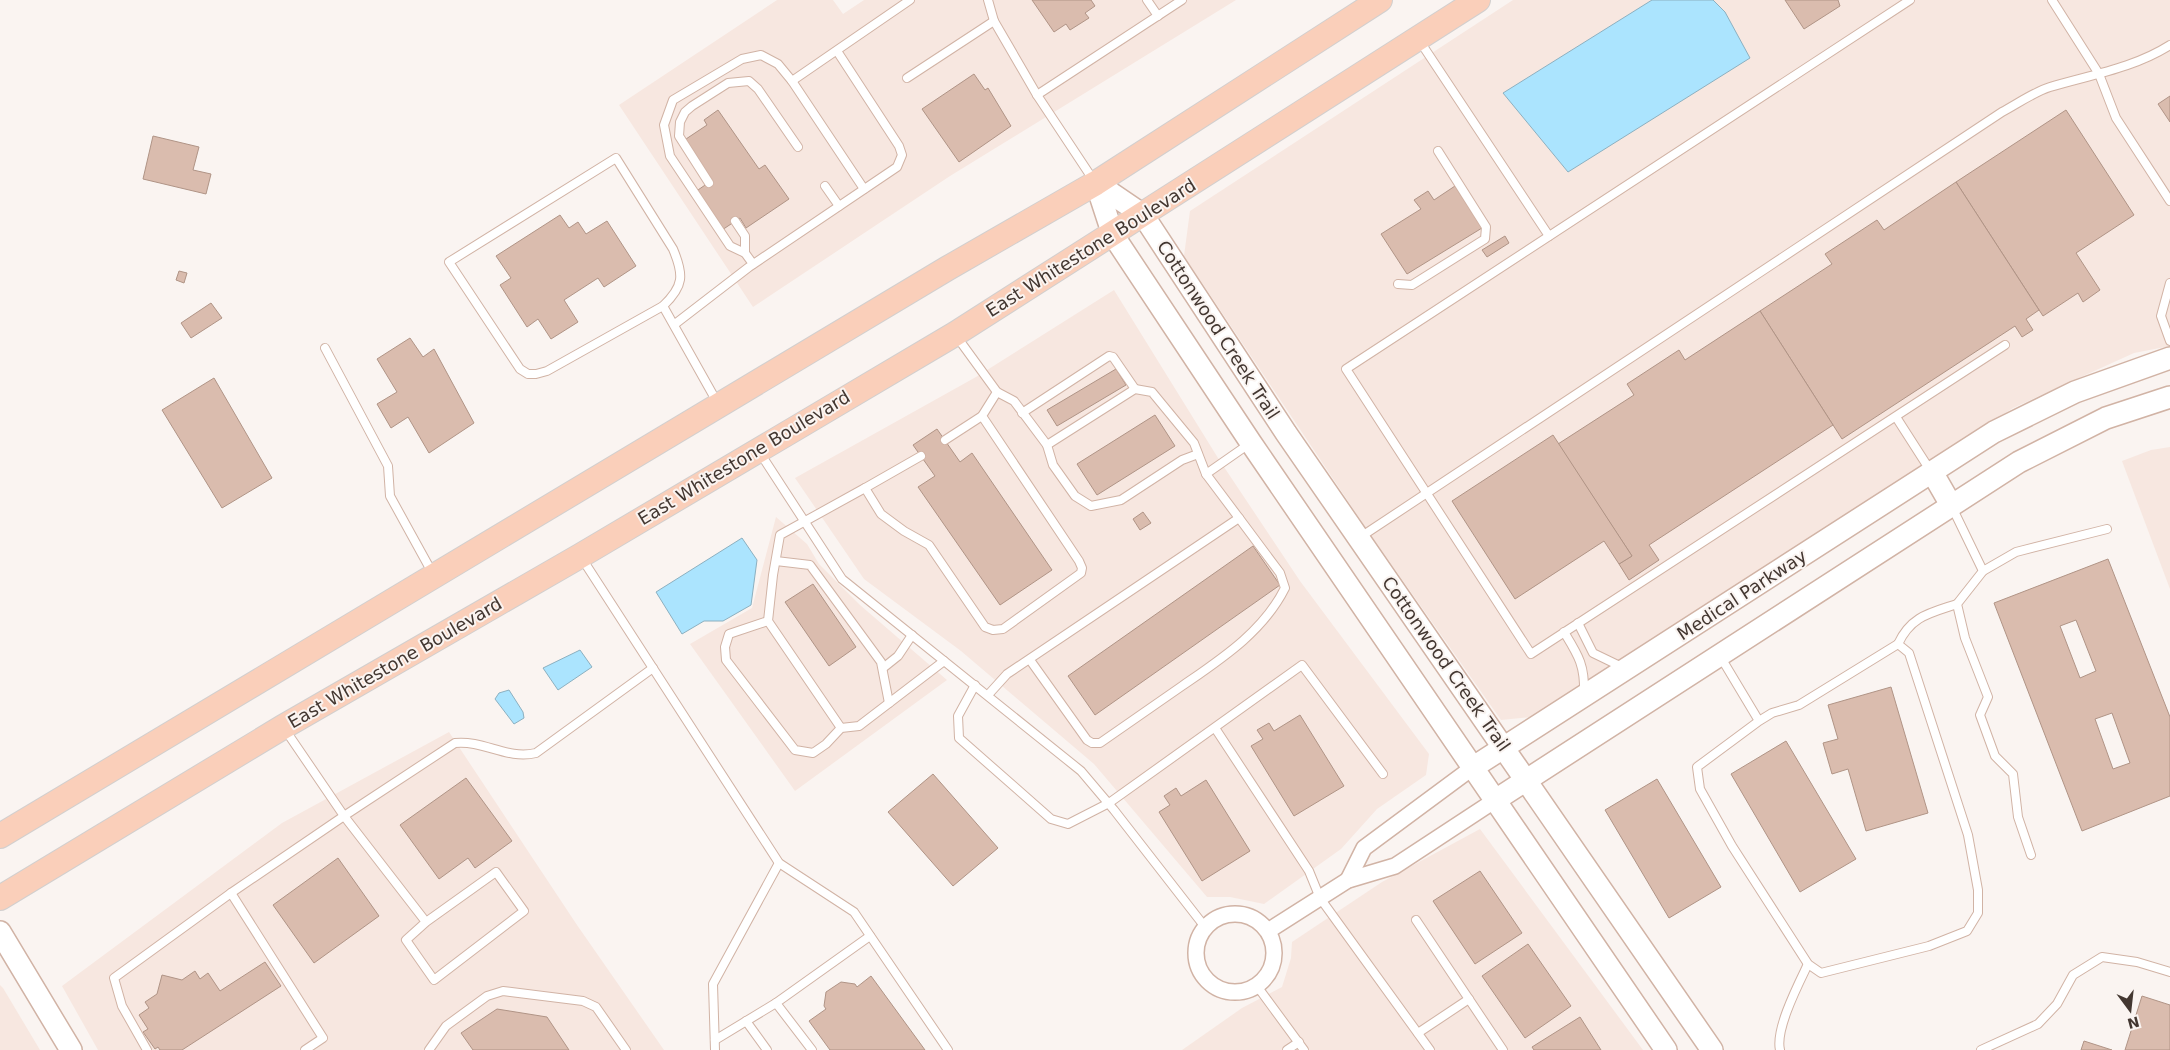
<svg xmlns="http://www.w3.org/2000/svg" width="2170" height="1050" font-family="'DejaVu Sans',sans-serif">
<style>
.built{fill:#f7e7e0}
.water{fill:#abe4fe;stroke:#8cb0c0}
.building{fill:#dabcae;stroke:#b09486;fill-rule:evenodd}
.lines{fill:none;stroke-linecap:round;stroke-linejoin:round}
.lane-casing{stroke:#d1b3a5;stroke-width:10}
.street-casing{stroke:#d1b3a5;stroke-width:18}
.secondary-casing{stroke:#d1b3a5;stroke-width:24}
.primary-casing{stroke:#d2cfce;stroke-width:26}
.lane{stroke:#fff;stroke-width:8}
.street{stroke:#fff;stroke-width:15}
.secondary{stroke:#fff;stroke-width:21}
.primary{stroke:#facfba;stroke-width:24}
.labels{text-anchor:middle;stroke-width:4;stroke-linejoin:round;paint-order:stroke}
.street-label{font-size:18px;fill:#433731;stroke:#faf4f1}
</style>
<rect width="100%" height="100%" fill="#faf4f1"/>
<g class="built">
<path d="M 777,0 L 833,0 L 843,14 L 864,0 L 1236,0 L 950,176 L 753,307 L 619,105 Z"/>
<path d="M 1513,0 L 2170,0 L 2170,346 L 2134,353 L 2013,408 L 1532,717 L 1501,720 L 1370,534 L 1184,256 L 1190,211 Z"/>
<path d="M 1114,290 L 1218,458 L 1300,581 L 1429,754 L 1426,775 L 1377,809 L 1341,849 L 1264,904 L 1230,897 L 1207,897 L 1094,764 L 961,651 L 864,579 L 795,478 L 976,377 Z"/>
<path d="M 2170,447 L 2170,589 L 2122,461 L 2151,450 Z"/>
<path d="M 776,517 L 807,544 L 819,564 L 860,605 L 947,680 L 795,791 L 690,644 L 752,608 Z"/>
<path d="M 449,732 L 577,925 L 664,1050 L 98,1050 L 62,986 L 282,823 Z"/>
<path d="M 1480,829 L 1643,1050 L 1182,1050 L 1242,1008 L 1282,987 L 1291,958 L 1292,942 L 1382,882 Z"/>
<path d="M 0,985 L 3,988 L 40,1050 L 0,1050 Z"/>
</g>
<g class="water">
<path d="M 1652,0 L 1713,0 L 1725,12 L 1750,58 L 1568,172 L 1503,93 Z"/>
<path d="M 742,538 L 757,560 L 751,605 L 723,621 L 704,621 L 682,634 L 656,592 Z"/>
<path d="M 580,650 L 592,667 L 558,690 L 543,668 Z"/>
<path d="M 509,690 L 523,712 L 524,718 L 514,724 L 495,699 L 499,693 Z"/>
</g>
<g class="building">
<path d="M 1032,0 L 1091,0 L 1095,6 L 1085,13 L 1089,18 L 1070,30 L 1066,24 L 1054,32 Z"/>
<path d="M 1785,0 L 1838,0 L 1840,6 L 1804,29 Z"/>
<path d="M 974,74 L 985,90 L 988,88 L 1011,126 L 959,162 L 922,109 Z"/>
<path d="M 2170,96 L 2170,122 L 2158,104 Z"/>
<path d="M 718,110 L 759,169 L 765,165 L 789,199 L 746,228 L 740,218 L 722,230 L 695,192 L 711,181 L 683,141 L 707,125 L 704,120 Z"/>
<path d="M 2066,110 L 2134,215 L 2076,253 L 2100,290 L 2083,302 L 2078,293 L 2043,316 L 1956,182 Z"/>
<path d="M 153,136 L 199,147 L 193,170 L 211,174 L 206,194 L 143,179 Z"/>
<path d="M 1956,182 L 2039,310 L 2026,319 L 2033,330 L 2022,337 L 2015,326 L 1842,439 L 1760,311 L 1832,264 L 1825,254 L 1877,220 L 1884,230 Z"/>
<path d="M 1455,186 L 1482,228 L 1407,274 L 1381,234 L 1421,209 L 1414,200 L 1428,191 L 1434,200 Z"/>
<path d="M 560,215 L 569,228 L 578,222 L 586,234 L 607,221 L 636,266 L 604,287 L 598,278 L 564,300 L 578,322 L 551,339 L 538,319 L 527,327 L 500,285 L 511,278 L 496,256 Z"/>
<path d="M 1505,236 L 1509,243 L 1487,257 L 1482,250 Z"/>
<path d="M 179,271 L 187,273 L 184,283 L 176,280 Z"/>
<path d="M 211,303 L 222,318 L 191,338 L 181,323 Z"/>
<path d="M 1760,311 L 1833,425 L 1649,545 L 1659,560 L 1629,580 L 1619,564 L 1632,556 L 1558,444 L 1634,395 L 1627,384 L 1679,350 L 1685,360 Z"/>
<path d="M 410,338 L 423,357 L 434,349 L 474,423 L 429,453 L 408,417 L 391,428 L 377,404 L 397,392 L 377,359 Z"/>
<path d="M 1116,369 L 1126,385 L 1057,426 L 1047,410 Z"/>
<path d="M 214,378 L 272,478 L 222,508 L 162,410 Z"/>
<path d="M 1155,415 L 1175,446 L 1097,495 L 1077,464 Z"/>
<path d="M 937,429 L 960,462 L 972,453 L 1052,570 L 1000,605 L 918,487 L 935,476 L 913,445 Z"/>
<path d="M 1553,435 L 1632,556 L 1619,564 L 1604,541 L 1515,599 L 1452,501 Z"/>
<path d="M 1143,512 L 1151,523 L 1140,530 L 1133,519 Z"/>
<path d="M 1253,546 L 1280,585 L 1095,715 L 1068,676 Z"/>
<path d="M 2108,559 L 2170,717 L 2170,796 L 2082,831 L 1994,603 ZM 2076,620 L 2096,671 L 2080,678 L 2060,626 ZM 2112,713 L 2130,763 L 2113,769 L 2095,719 Z"/>
<path d="M 813,584 L 856,647 L 829,666 L 785,602 Z"/>
<path d="M 1891,687 L 1928,813 L 1866,831 L 1848,769 L 1832,774 L 1823,743 L 1838,739 L 1828,705 Z"/>
<path d="M 1300,715 L 1344,786 L 1294,816 L 1251,746 L 1263,739 L 1257,730 L 1269,723 L 1274,731 Z"/>
<path d="M 1786,741 L 1856,859 L 1800,892 L 1731,774 Z"/>
<path d="M 933,774 L 998,848 L 953,886 L 888,812 Z"/>
<path d="M 466,778 L 512,841 L 475,868 L 468,858 L 439,879 L 400,825 Z"/>
<path d="M 1657,779 L 1721,887 L 1669,918 L 1605,810 Z"/>
<path d="M 1206,780 L 1250,851 L 1202,881 L 1159,812 L 1170,805 L 1164,796 L 1176,788 L 1181,796 Z"/>
<path d="M 338,858 L 379,916 L 314,963 L 273,905 Z"/>
<path d="M 1480,871 L 1522,933 L 1475,964 L 1433,901 Z"/>
<path d="M 1528,944 L 1571,1006 L 1525,1038 L 1482,976 Z"/>
<path d="M 265,962 L 281,986 L 182,1050 L 160,1050 L 158,1047 L 155,1049 L 143,1032 L 148,1029 L 139,1015 L 149,1008 L 145,1002 L 157,994 L 162,975 L 182,980 L 195,971 L 200,979 L 208,973 L 220,991 Z"/>
<path d="M 871,976 L 925,1050 L 830,1050 L 809,1021 L 826,1009 L 824,1006 L 826,992 L 841,982 L 855,984 L 857,987 Z"/>
<path d="M 2142,996 L 2170,1005 L 2170,1050 L 2125,1050 Z"/>
<path d="M 497,1009 L 547,1017 L 569,1050 L 473,1050 L 461,1033 Z"/>
<path d="M 1580,1017 L 1601,1050 L 1534,1050 L 1532,1047 Z"/>
<path d="M 2084,1041 L 2112,1050 L 2081,1050 Z"/>
</g>
<g class="lines">
<defs>
<g id="lane">
<path d="M 988,0 L 994,21 L 1037,95 L 1094,181"/>
<path d="M 1147,0 L 1158,16"/>
<path d="M 1910,0 L 1346,369 L 1531,654 L 2005,345"/>
<path d="M 2052,0 L 2099,74 L 2116,118 L 2170,201"/>
<path d="M 1419,40 L 1549,236"/>
<path d="M 907,78 L 994,21"/>
<path d="M 792,81 L 910,0"/>
<path d="M 1037,95 L 1182,0"/>
<path d="M 616,158 L 673,249 C 684,275 684,286 663,306 L 547,371 L 536,374 L 528,374 L 520,369 L 449,262 Z"/>
<path d="M 709,183 L 679,136 L 680,122 L 685,112 L 692,106 L 728,83 L 749,81 L 758,89 L 798,147"/>
<path d="M 825,186 L 839,206"/>
<path d="M 735,221 L 745,236 L 745,253"/>
<path d="M 753,264 L 745,253 L 730,246 L 670,156 L 664,125 L 673,100 L 742,59 L 761,55 L 778,64 L 792,81 L 864,189"/>
<path d="M 2170,283 L 2161,316 L 2170,341"/>
<path d="M 1398,284 L 1412,285 L 1485,239 L 1486,227 L 1438,151"/>
<path d="M 663,306 L 717,402"/>
<path d="M 675,324 L 749,267 L 897,167 L 902,155 L 899,146 L 837,51"/>
<path d="M 957,337 L 997,392 L 1014,401 L 1047,445 L 1053,465 L 1075,496 L 1091,506 L 1121,500 L 1182,460 L 1198,454"/>
<path d="M 325,348 L 388,466 L 390,496 L 433,574"/>
<path d="M 1022,413 L 1109,356 L 1113,357 L 1135,389"/>
<path d="M 1896,417 L 1930,470"/>
<path d="M 945,440 L 982,416"/>
<path d="M 1047,445 L 1135,389 L 1152,392 L 1194,443 L 1206,474"/>
<path d="M 760,453 L 842,579 L 1081,771 L 1114,810 L 1205,927"/>
<path d="M 865,488 L 921,456"/>
<path d="M 1952,507 L 1983,571 L 1957,604 L 1965,638 L 1988,697 L 1980,715 L 1995,756 L 2013,774 L 2018,817 L 2031,855"/>
<path d="M 1239,518 L 1206,474 L 1249,444"/>
<path d="M 1359,538 L 2002,112 C 2017,104 2034,92 2050,87 C 2090,75 2134,68 2170,45"/>
<path d="M 581,557 L 779,863 L 854,912 L 948,1050"/>
<path d="M 776,561 L 810,565 L 881,662 L 889,703"/>
<path d="M 1983,571 L 2016,552 L 2107,529"/>
<path d="M 768,621 L 729,634 L 725,647 L 726,660 L 795,750 L 813,753 L 826,744 L 841,728 L 859,726 L 944,661"/>
<path d="M 1578,623 L 1593,653 L 1622,667"/>
<path d="M 1564,632 C 1578,655 1585,665 1584,693"/>
<path d="M 1898,644 C 1911,616 1930,613 1957,604"/>
<path d="M 1720,656 L 1759,721 L 1772,713 L 1799,705 L 1898,644 L 1909,653 L 1968,835 L 1978,890 L 1978,913 L 1967,931 L 1929,946 L 1821,973 L 1808,964 L 1732,846 L 1700,789 L 1697,767 L 1759,721"/>
<path d="M 883,668 L 898,656 L 912,635"/>
<path d="M 975,685 L 958,716 L 959,738 L 1051,819 L 1068,824 L 1109,803 L 1302,665 L 1383,774"/>
<path d="M 988,695 L 1007,674 L 1239,518 L 1280,573 L 1285,588 C 1263,632 1221,659 1182,686 C 1155,705 1127,724 1100,743 L 1092,743 L 1087,740 L 1030,660"/>
<path d="M 841,728 L 768,621 L 773,575 L 780,535 L 865,488 L 881,514 L 904,531 L 929,545 L 985,627 L 993,630 L 1003,629 L 1081,573 L 1082,568 L 1079,561 L 982,416 L 997,392"/>
<path d="M 1215,728 L 1309,871 L 1320,898 L 1430,1050"/>
<path d="M 231,893 L 323,1038 L 305,1050"/>
<path d="M 1416,920 L 1503,1050"/>
<path d="M 426,922 L 406,940 L 434,980 L 524,911 L 496,872 L 426,922 L 344,816 L 455,743 C 484,740 507,760 536,753 L 653,668"/>
<path d="M 1257,986 L 1304,1050"/>
<path d="M 746,1021 L 767,1050"/>
<path d="M 1418,1033 L 1469,999"/>
<path d="M 715,1040 L 776,1003"/>
<path d="M 147,1050 L 122,1006 L 114,978 L 231,893 L 344,816 L 284,728"/>
<path d="M 429,1050 L 446,1026 L 487,996 L 503,991 L 583,1001 L 596,1007 L 626,1050"/>
<path d="M 715,1050 L 713,984 L 779,863"/>
<path d="M 812,1050 L 776,1003 L 870,936"/>
<path d="M 1287,1050 L 1299,1042"/>
<path d="M 1780,1050 C 1775,1029 1799,983 1808,964"/>
<path d="M 1981,1050 L 2038,1024 L 2057,1004 L 2073,975 L 2102,957 L 2137,962 L 2170,972"/>
</g>
<g id="street">
<path d="M 1348,880 L 1364,848 L 1472,768"/>
<circle cx="1235" cy="953" r="39"/>
<path d="M 1268,931 L 1348,880 L 1395,866 L 1494,801"/>
</g>
<g id="secondary">
<path d="M 1096,183 L 1143,215 L 1286,433 L 1712,1050"/>
<path d="M 1096,183 L 1113,235 L 1251,443 L 1666,1050"/>
<path d="M 1932,472 L 1951,505"/>
<path d="M 1472,768 L 1994,432 L 2075,392 L 2170,358"/>
<path d="M 1494,801 L 2019,462 L 2106,418 L 2170,397"/>
<path d="M 0,932 L 71,1050"/>
</g>
<g id="primary">
<path d="M 0,836 L 948,268 L 1096,183 L 1380,0"/>
<path d="M 0,898 L 283,727 L 580,556 L 955,334 L 1478,0"/>
</g>
</defs>
<use href="#lane" class="lane-casing"/>
<use href="#street" class="street-casing"/>
<use href="#secondary" class="secondary-casing"/>
<use href="#primary" class="primary-casing"/>
<use href="#lane" class="lane"/>
<use href="#street" class="street"/>
<use href="#secondary" class="secondary"/>
<use href="#primary" class="primary"/>
</g>
<g class="labels">
<g class="street-label">
<text transform="translate(1091 248) rotate(-32)" y="6">East Whitestone Boulevard</text>
<text transform="translate(1218 330) rotate(57)" y="6">Cottonwood Creek Trail</text>
<text transform="translate(744 458) rotate(-31)" y="6">East Whitestone Boulevard</text>
<text transform="translate(1742 595) rotate(-33)" y="6">Medical Parkway</text>
<text transform="translate(395 663) rotate(-30)" y="6">East Whitestone Boulevard</text>
<text transform="translate(1446 664) rotate(55)" y="6">Cottonwood Creek Trail</text>
</g>
</g>
<g transform="translate(2130 1010) rotate(165)" stroke="#faf4f1" stroke-width="4" paint-order="stroke">
<path d="M0-4L9 19L0 12L-9 19Z" fill="#433731"/>
<text y="-8" font-size="14" font-weight="bold" text-anchor="middle" fill="#433731">N</text>
</g>
</svg>
